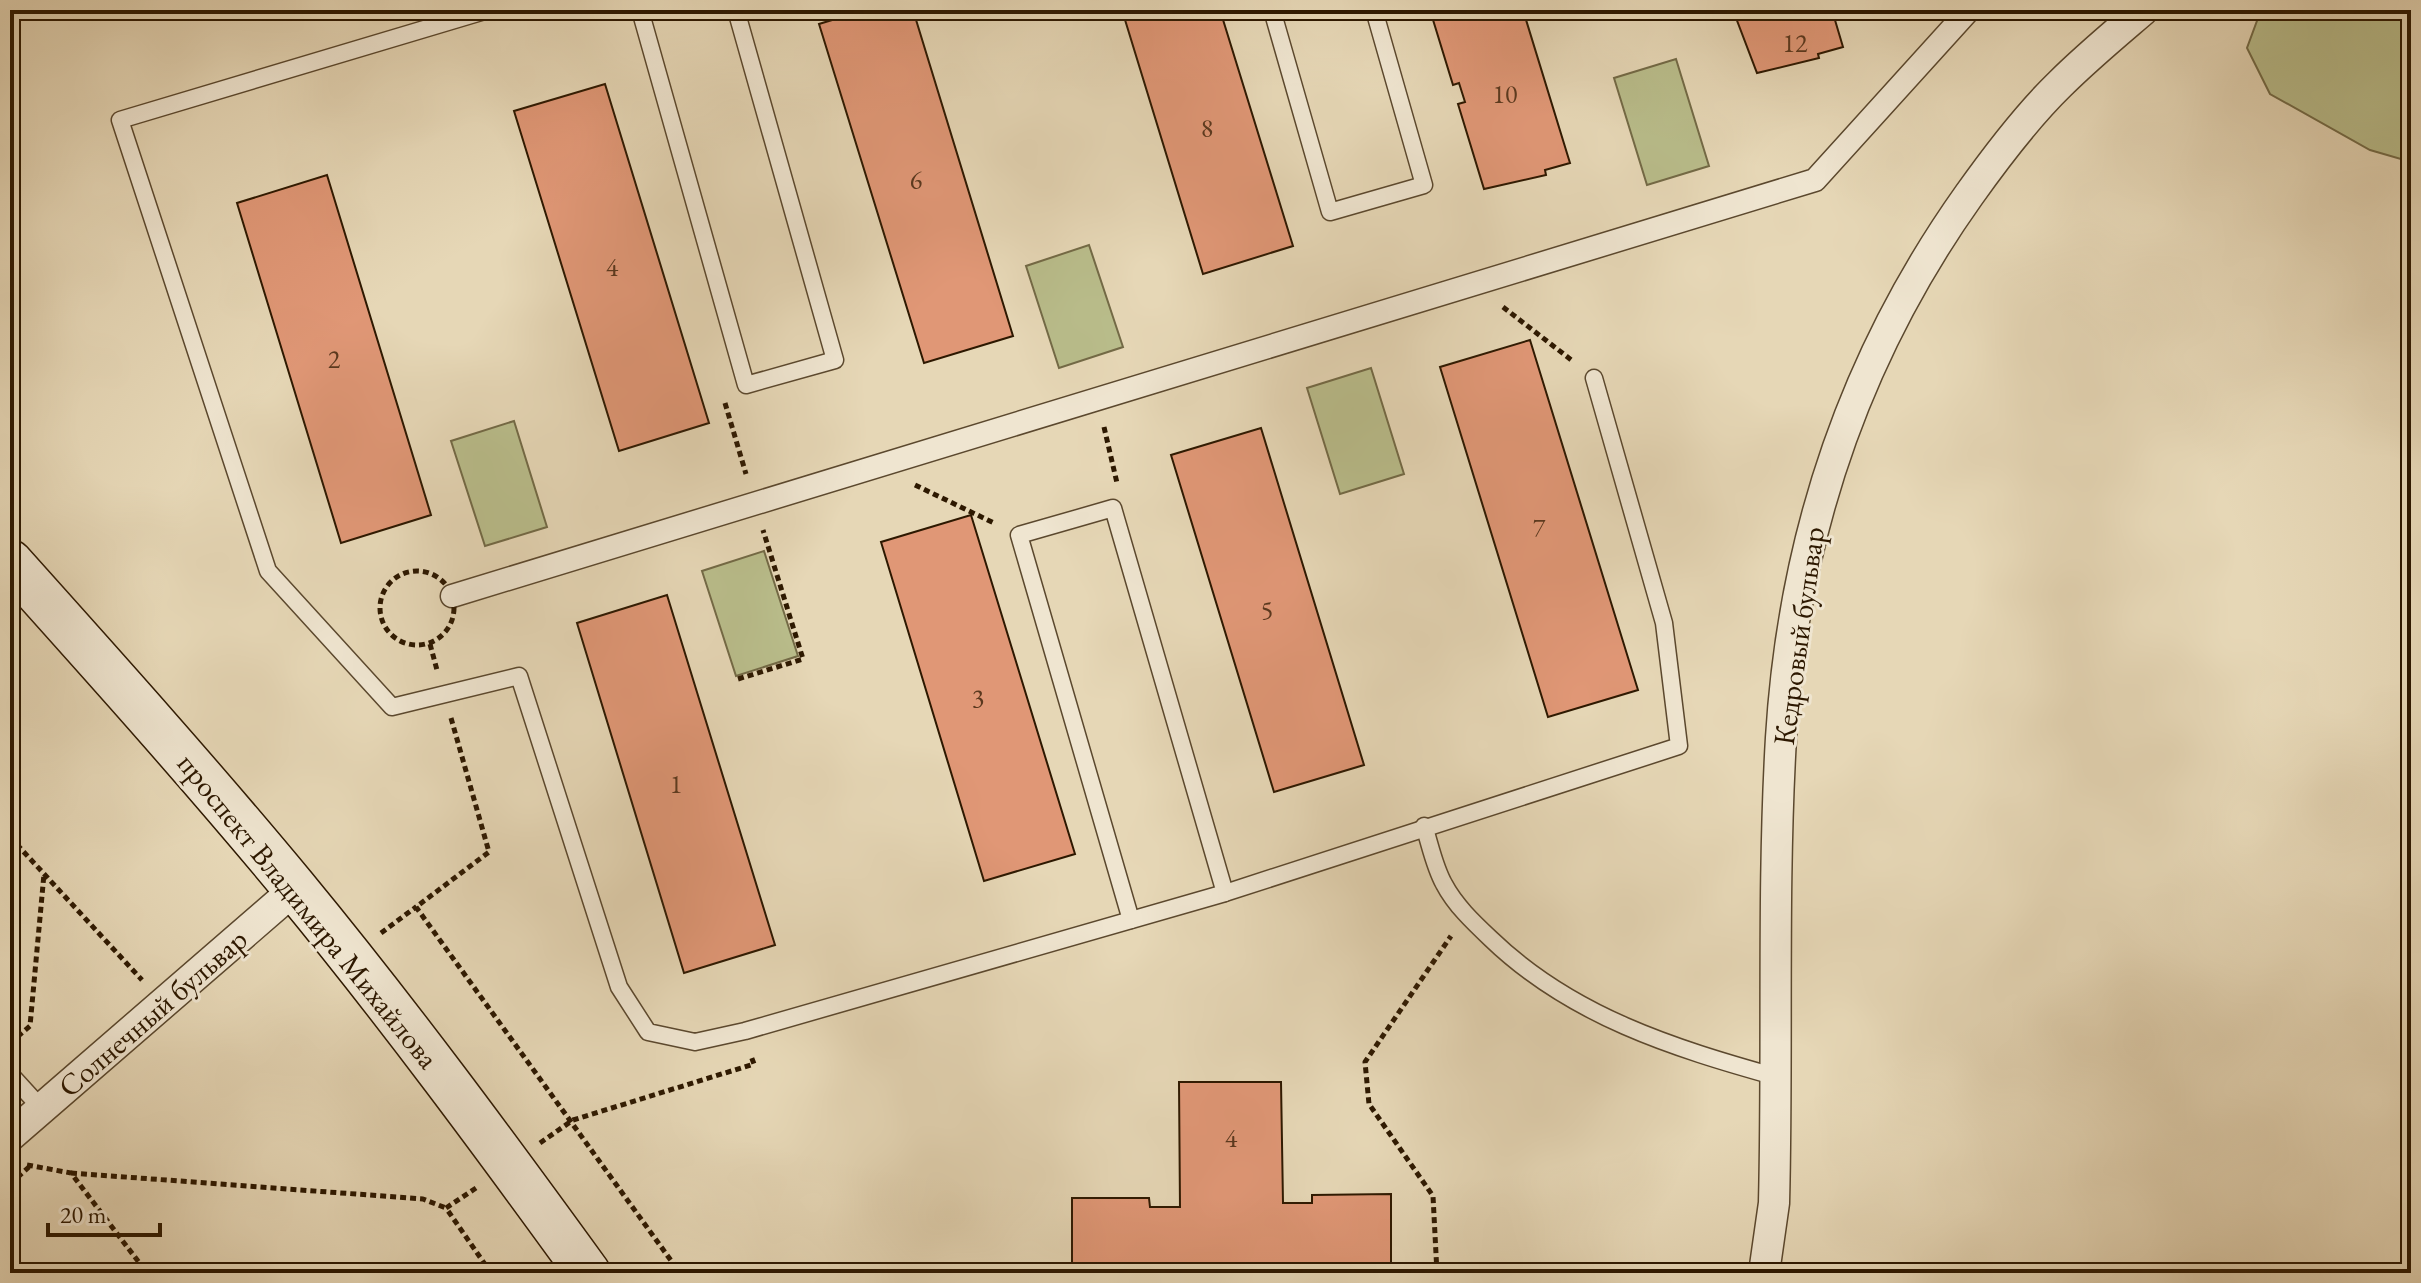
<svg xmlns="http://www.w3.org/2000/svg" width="2421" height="1283" font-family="'EB Garamond',serif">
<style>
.green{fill:#b9bd8b;stroke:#736a46;stroke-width:2}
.building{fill:#e09776;stroke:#2d1800;stroke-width:2}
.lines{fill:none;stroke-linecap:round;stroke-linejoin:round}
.service-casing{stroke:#5b482e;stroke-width:19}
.pedestrian-casing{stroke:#5b482e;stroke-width:25}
.minor-casing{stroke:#5b482e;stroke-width:33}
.secondary-casing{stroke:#2d1800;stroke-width:47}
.path{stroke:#2d1800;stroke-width:5;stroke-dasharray:6 4;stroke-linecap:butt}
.service{stroke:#efe5d0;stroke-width:16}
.pedestrian{stroke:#efe5d0;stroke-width:22}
.minor{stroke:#efe5d0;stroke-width:30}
.secondary{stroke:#efe5d0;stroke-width:44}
.labels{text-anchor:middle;stroke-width:6;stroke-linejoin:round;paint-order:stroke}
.number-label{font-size:26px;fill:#5a381e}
.street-label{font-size:30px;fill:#2d1800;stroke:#efe5d0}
</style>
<rect width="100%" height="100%" fill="#e6d7b6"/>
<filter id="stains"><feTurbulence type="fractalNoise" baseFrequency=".0025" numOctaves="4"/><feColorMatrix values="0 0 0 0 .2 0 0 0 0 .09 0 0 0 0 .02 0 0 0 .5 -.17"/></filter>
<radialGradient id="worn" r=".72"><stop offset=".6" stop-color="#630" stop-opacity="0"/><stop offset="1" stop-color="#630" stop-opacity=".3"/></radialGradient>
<g class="green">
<path d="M 2261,10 L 2411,10 L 2411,162 L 2370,150 L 2270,94 L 2247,48 Z"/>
<path d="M 1676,59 L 1709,166 L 1647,185 L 1614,78 Z"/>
<path d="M 1089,245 L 1123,347 L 1059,368 L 1026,266 Z"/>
<path d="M 1371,368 L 1404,474 L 1340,494 L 1307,388 Z"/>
<path d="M 514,421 L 547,527 L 485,546 L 451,441 Z"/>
<path d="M 764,551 L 798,656 L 736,676 L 702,571 Z"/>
</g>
<g class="building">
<path d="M 865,10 L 913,10 L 1013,336 L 924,363 L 819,24 Z"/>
<path d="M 1122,10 L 1220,10 L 1293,246 L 1203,274 Z"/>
<path d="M 1430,10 L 1523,10 L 1570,163 L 1545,170 L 1546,175 L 1484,189 L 1458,104 L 1465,102 L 1459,83 L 1453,85 Z"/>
<path d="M 1733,10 L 1832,10 L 1843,47 L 1818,54 L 1819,58 L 1757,73 Z"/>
<path d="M 605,84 L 709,423 L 619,451 L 514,111 Z"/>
<path d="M 327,175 L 431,515 L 341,543 L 237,203 Z"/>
<path d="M 1530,340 L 1638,690 L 1548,717 L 1440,367 Z"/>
<path d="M 1261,428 L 1364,765 L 1274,792 L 1171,455 Z"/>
<path d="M 971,515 L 1075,854 L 984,881 L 881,542 Z"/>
<path d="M 667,595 L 775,945 L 684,973 L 577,623 Z"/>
<path d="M 1179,1082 L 1281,1082 L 1283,1203 L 1312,1203 L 1312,1195 L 1391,1194 L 1391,1273 L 1072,1273 L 1072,1198 L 1149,1198 L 1150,1207 L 1180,1207 Z"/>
</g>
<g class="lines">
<defs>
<g id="service">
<path d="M 488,10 L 120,120 L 268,571 L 392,707 L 519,676 L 619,987 L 648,1032 L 695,1042 L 745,1031 L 1225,893 L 1679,746 L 1664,623 L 1594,378"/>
<path d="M 640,10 L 746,385 L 835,360 L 736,10"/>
<path d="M 1272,10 L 1330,212 L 1424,185 L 1374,10"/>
<path d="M 1424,826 C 1430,844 1434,866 1444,884 C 1455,905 1473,922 1491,939 C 1571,1016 1673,1048 1777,1077"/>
<path d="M 1131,920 L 1019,535 L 1113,508 L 1225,893"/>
<path d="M 10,1074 L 42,1109"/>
</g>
<path id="pedestrian" d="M 452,596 L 1815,180 L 1969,10"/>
<g id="minor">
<path d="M 10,1136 L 295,889"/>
<path d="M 1764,1273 L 1774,1203 C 1778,1048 1772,892 1781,738 C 1793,539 1853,358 1969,195 C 1996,157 2026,117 2060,84 C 2086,58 2115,34 2143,10"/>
</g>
<path id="secondary" d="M 10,562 C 106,669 202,776 294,887 C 397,1012 493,1142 588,1273"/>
</defs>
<use href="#service" class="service-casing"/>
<use href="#pedestrian" class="pedestrian-casing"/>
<use href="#minor" class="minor-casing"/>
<use href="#secondary" class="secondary-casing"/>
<g class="path">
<path d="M 1503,307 L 1574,362"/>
<path d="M 725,403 L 746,474"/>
<path d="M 1104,427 L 1117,483"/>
<path d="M 915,485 L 996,524"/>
<circle cx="417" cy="608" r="37"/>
<path d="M 430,644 L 437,670"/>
<path d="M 738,679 L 803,659 L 763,530"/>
<path d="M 451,718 L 489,852 L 416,907 L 680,1273"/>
<path d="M 10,837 L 142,980"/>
<path d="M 381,933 L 416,907"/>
<path d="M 10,1043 L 30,1026 L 44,874"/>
<path d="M 540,1143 L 573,1120 L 754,1064 L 751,1056"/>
<path d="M 27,1165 L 71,1173 L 147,1273"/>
<path d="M 71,1173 L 423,1199 L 446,1208"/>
<path d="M 10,1184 L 29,1167"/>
<path d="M 476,1188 L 446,1208 L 491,1273"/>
<path d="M 1437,1273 L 1433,1196 L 1369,1104 L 1365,1062 L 1451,936"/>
</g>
<use href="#service" class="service"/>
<use href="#pedestrian" class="pedestrian"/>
<use href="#minor" class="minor"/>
<use href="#secondary" class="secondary"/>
</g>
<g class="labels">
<g class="number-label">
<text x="1795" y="52">12</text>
<text x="1505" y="103">10</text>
<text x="1207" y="137">8</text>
<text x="916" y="189">6</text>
<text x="612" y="276">4</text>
<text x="334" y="368">2</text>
<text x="1539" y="537">7</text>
<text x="1267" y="619">5</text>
<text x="978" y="707">3</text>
<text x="676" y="793">1</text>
<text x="1231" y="1147">4</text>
</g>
<g class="street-label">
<text transform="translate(1799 636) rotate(-82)" y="10">Кедровый бульвар</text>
<text transform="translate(308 911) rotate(51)" y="10">проспект Владимира Михайлова</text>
<text transform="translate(153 1013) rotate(-41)" y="10">Солнечный бульвар</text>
</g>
</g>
<rect width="2421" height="1283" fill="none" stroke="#e6d7b6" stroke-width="40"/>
<rect x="12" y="12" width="2397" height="1259" fill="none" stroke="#2d1800" stroke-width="4"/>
<rect x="20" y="20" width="2381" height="1243" fill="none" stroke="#2d1800" stroke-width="2"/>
<path d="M48 1223v12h112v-12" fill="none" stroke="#2d1800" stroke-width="4"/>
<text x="60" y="1223" font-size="24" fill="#2d1800" stroke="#efe5d0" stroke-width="6" paint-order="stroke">20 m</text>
<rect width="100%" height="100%" filter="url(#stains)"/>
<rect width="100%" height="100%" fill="url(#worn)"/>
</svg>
